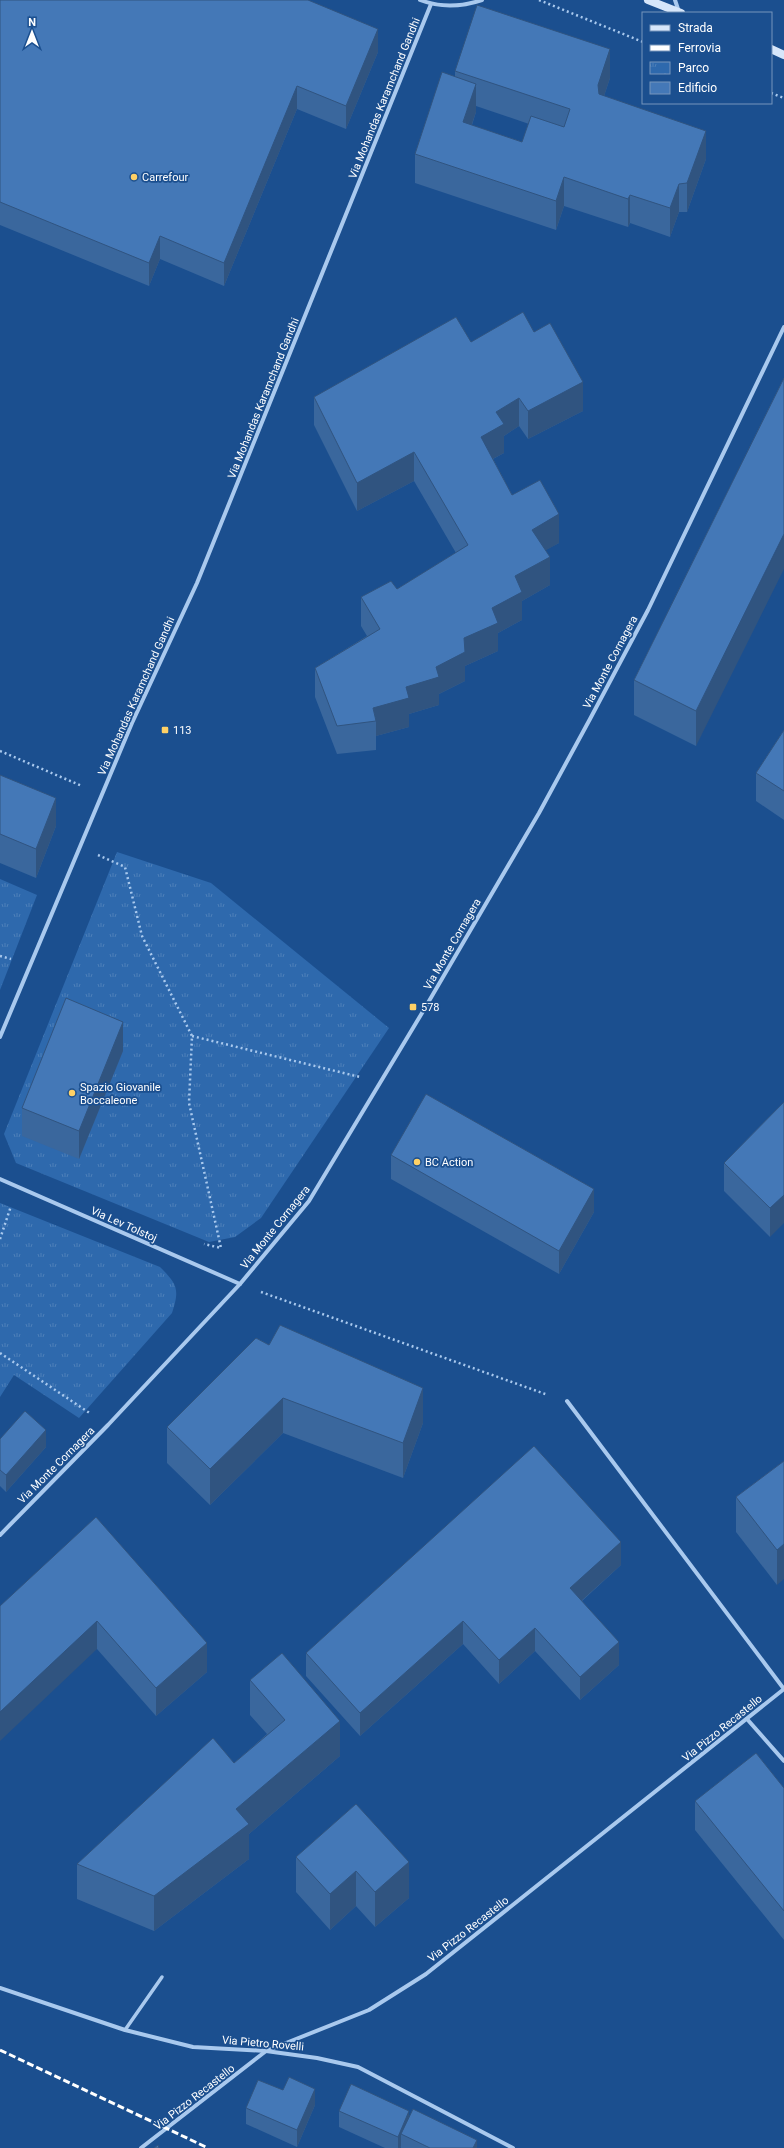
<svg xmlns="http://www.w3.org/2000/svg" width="784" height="2148" font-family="Roboto,sans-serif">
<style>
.park{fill:url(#park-tufts)}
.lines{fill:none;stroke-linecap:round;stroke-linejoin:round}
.path{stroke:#a9c9ee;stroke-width:2.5;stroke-dasharray:2 3;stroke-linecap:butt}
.pedestrian{stroke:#a9c9ee;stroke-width:3.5}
.minor{stroke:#a9c9ee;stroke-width:4}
.secondary{stroke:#d6e6fa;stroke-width:8}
.rail{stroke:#fff;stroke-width:3;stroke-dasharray:7 3;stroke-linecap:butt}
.wall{fill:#3a679d;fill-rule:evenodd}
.shaded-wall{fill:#305480}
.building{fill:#4478b7;stroke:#305480}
.poi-dot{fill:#ffd166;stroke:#1b4f8f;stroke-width:1.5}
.labels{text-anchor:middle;stroke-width:3.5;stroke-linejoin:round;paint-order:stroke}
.street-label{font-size:11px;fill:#fff;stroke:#1b4f8f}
.poi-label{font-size:11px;fill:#fff;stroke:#1b4f8f;text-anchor:start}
</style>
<defs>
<pattern id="park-tufts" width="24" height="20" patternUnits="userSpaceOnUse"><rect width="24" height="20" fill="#2e69ad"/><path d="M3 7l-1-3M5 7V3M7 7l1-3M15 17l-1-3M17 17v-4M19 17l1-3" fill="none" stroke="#4d80b9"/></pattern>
</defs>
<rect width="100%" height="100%" fill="#1b4f8f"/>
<g class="park">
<path d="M 117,852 L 211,883 L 389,1028 L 261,1218 L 235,1237 L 209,1242 L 16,1163 L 4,1134 Z"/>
<path d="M 0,879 L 37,895 L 0,990 Z"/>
<path d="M 0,1203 L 160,1267 C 177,1284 180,1289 172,1313 L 79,1418 L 14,1375 L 0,1397 Z"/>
</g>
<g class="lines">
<g class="path">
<path d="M 539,0 L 643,42"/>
<path d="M 771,93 L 784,98"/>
<path d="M 0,751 L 82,786"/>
<path d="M 98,855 L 125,867 L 142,936 L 192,1036 L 189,1103 L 221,1248 L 204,1244"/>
<path d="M 0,956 L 11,959"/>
<path d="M 192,1036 L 360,1077"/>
<path d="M 0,1239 L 11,1206"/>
<path d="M 261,1292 L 548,1395"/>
<path d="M 0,1353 L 91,1414"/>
</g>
<path class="pedestrian" d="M 125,2030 L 162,1977"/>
<g class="minor">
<path d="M 420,0 C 441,8 461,7 482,0"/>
<path d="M 675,0 L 679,12"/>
<path d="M 0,1037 L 132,723 L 197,583 L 431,4"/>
<path d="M 0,1179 L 240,1284"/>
<path d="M 567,1401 L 784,1689"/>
<path d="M 0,1535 L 108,1425 L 240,1284 L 309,1201 L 422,1013 L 539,813 L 590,719 L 648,610 L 784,327"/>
<path d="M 747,1719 L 784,1761"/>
<path d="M 0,1988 L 125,2030 L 193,2047 L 266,2051 L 317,2058 L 358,2067 L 513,2148"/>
<path d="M 141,2148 L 266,2051 L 369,2010 L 426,1974 L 784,1689"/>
</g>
<g class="secondary">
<path d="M 648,0 L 681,13"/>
<path d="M 771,49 L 784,55"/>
</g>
<path class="rail" d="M 0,2050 L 208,2148"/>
</g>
<g class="wall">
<path d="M 0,0 L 378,52 L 346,129 L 297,109 L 224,286 L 160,259 L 149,286 L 0,225 Z"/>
<path d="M 455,71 L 610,78 L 604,96 L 706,159 L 687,212 L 679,212 L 670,237 L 630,223 L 628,227 L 564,206 L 556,230 L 415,183 L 415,154 L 455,76 ZM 476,106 L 529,124 L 522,142 L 472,125 L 476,112 Z"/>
<path d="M 534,332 L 583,411 L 528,439 L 519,426 L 504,436 L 504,453 L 493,459 L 512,495 L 559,543 L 545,550 L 550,585 L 522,601 L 522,620 L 498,633 L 498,651 L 465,666 L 465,681 L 439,694 L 439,705 L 409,714 L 409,727 L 376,736 L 376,750 L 337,754 L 315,697 L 315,668 L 367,636 L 361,626 L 361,597 L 397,589 L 456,553 L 414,481 L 357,511 L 314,425 L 314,397 L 471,342 Z"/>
<path d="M 784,378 L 696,746 L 634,715 L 634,680 Z"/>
<path d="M 784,730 L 784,820 L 756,801 L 756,773 Z"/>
<path d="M 0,775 L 56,826 L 36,878 L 0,863 Z"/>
<path d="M 123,1051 L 79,1159 L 22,1136 L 22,1108 Z"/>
<path d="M 784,1102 L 770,1237 L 724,1191 L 724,1163 Z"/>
<path d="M 391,1155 L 594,1212 L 559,1274 L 391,1179 Z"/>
<path d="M 256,1338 L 423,1423 L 403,1478 L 283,1433 L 210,1505 L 167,1463 L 167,1427 Z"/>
<path d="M 0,1439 L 46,1447 L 6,1492 L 0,1486 Z"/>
<path d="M 784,1461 L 777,1585 L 736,1532 L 736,1497 Z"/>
<path d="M 96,1517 L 207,1672 L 156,1716 L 97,1649 Z"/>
<path d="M 621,1565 L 582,1601 L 619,1665 L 580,1700 L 535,1651 L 499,1684 L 463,1644 L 360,1736 L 306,1676 L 306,1653 Z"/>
<path d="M 250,1680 L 340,1756 L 249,1834 L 249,1859 L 154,1931 L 77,1899 L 77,1864 L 234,1763 L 267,1734 L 250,1715 Z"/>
<path d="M 784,1788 L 784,1940 L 695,1830 L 695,1801 Z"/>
<path d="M 356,1804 L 409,1898 L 375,1927 L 356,1906 L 330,1930 L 296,1892 L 296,1857 Z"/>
<path d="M 315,2105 L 297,2147 L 246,2124 L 246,2108 Z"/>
<path d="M 339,2111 L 409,2117 L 477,2148 L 401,2148 L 401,2146 L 400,2148 L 385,2148 L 339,2127 Z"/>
</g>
<g class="shaded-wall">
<path d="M 378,29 L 378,52 L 346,129 L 346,106 Z"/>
<path d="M 610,49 L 610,78 L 598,114 L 598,85 Z"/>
<path d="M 476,84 L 476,112 L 463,150 L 463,122 Z"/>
<path d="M 297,86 L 297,109 L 224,286 L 224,263 Z"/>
<path d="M 706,131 L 706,159 L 687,212 L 687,183 Z"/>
<path d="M 564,177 L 564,206 L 556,230 L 556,201 Z"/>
<path d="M 679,184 L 679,212 L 670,237 L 670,208 Z"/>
<path d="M 630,195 L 630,223 L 628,227 L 628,199 Z"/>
<path d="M 160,236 L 160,259 L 149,286 L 149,263 Z"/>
<path d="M 583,382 L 583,411 L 528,439 L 528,411 Z"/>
<path d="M 519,398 L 519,426 L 504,436 L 504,453 L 481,465 L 481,437 L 496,412 Z"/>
<path d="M 414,452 L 414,481 L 357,511 L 357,483 Z"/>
<path d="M 559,514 L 559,543 L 532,558 L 532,530 Z"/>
<path d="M 784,534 L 784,569 L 696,746 L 696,711 Z"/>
<path d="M 550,557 L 550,585 L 522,601 L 522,620 L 498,633 L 498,651 L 465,666 L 465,681 L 439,694 L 439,705 L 409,714 L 409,727 L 376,736 L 376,721 L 373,708 L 406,687 L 436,667 L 464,638 L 492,608 L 515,576 Z"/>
<path d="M 56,798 L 56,826 L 36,878 L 36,849 Z"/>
<path d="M 123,1022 L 123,1051 L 79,1159 L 79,1131 Z"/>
<path d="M 594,1189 L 594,1212 L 559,1274 L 559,1251 Z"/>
<path d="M 784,1195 L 784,1223 L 770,1237 L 770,1208 Z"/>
<path d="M 423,1388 L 423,1423 L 403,1478 L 403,1443 Z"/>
<path d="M 283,1398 L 283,1433 L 210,1505 L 210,1469 Z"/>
<path d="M 46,1430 L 46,1447 L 6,1492 L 6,1475 Z"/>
<path d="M 621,1542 L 621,1565 L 570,1611 L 570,1588 Z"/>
<path d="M 784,1544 L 784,1579 L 777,1585 L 777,1550 Z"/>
<path d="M 97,1621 L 97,1649 L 0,1741 L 0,1712 Z"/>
<path d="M 463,1621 L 463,1644 L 360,1736 L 360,1713 Z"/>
<path d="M 535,1628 L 535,1651 L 499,1684 L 499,1660 Z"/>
<path d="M 619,1642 L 619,1665 L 580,1700 L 580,1677 Z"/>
<path d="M 207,1643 L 207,1672 L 156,1716 L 156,1688 Z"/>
<path d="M 340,1721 L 340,1756 L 249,1834 L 249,1859 L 154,1931 L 154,1896 L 236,1809 Z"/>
<path d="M 409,1862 L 409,1898 L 375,1927 L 375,1892 Z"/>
<path d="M 356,1871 L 356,1906 L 330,1930 L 330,1894 Z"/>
<path d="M 315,2089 L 315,2105 L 297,2147 L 297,2130 Z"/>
<path d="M 409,2111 L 409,2128 L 401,2134 L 401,2146 L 400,2148 L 398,2148 L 398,2137 Z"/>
<path d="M 477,2140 L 477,2148 L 473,2148 Z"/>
</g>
<g class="building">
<path d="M 0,0 L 308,0 L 378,29 L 346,106 L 297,86 L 224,263 L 160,236 L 149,263 L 0,202 Z"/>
<path d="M 477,5 L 610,49 L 598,85 L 599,94 L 706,131 L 687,183 L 679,184 L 670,208 L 630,195 L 628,199 L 564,177 L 556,201 L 415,154 L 442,72 L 476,84 L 463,122 L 522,142 L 531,116 L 564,127 L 570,109 L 455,71 Z"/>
<path d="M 523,312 L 534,332 L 550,323 L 583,382 L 528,411 L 519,398 L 496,412 L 504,424 L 481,437 L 512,495 L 540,480 L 559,514 L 532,530 L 550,557 L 515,576 L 522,592 L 492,608 L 498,623 L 464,638 L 465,652 L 436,667 L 439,677 L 406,687 L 409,698 L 373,708 L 376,721 L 337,726 L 315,668 L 380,629 L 361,597 L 391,581 L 397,589 L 468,545 L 414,452 L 357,483 L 314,397 L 456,317 L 471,342 Z"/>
<path d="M 784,378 L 784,534 L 696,711 L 634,680 Z"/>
<path d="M 784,730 L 784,791 L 756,773 Z"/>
<path d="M 0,775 L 56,798 L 36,849 L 0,834 Z"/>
<path d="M 66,998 L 123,1022 L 79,1131 L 22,1108 Z"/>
<path d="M 426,1094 L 594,1189 L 559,1251 L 391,1155 Z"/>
<path d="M 784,1102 L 784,1195 L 770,1208 L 724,1163 Z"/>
<path d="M 280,1325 L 423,1388 L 403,1443 L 283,1398 L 210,1469 L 167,1427 L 256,1338 L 269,1345 Z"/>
<path d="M 25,1411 L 46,1430 L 6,1475 L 0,1470 L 0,1439 Z"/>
<path d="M 534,1446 L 621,1542 L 570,1588 L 619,1642 L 580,1677 L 535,1628 L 499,1660 L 463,1621 L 360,1713 L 306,1653 Z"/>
<path d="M 784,1461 L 784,1544 L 777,1550 L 736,1497 Z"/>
<path d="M 96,1517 L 207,1643 L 156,1688 L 97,1621 L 0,1712 L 0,1606 Z"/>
<path d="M 282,1653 L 340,1721 L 236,1809 L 249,1824 L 154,1896 L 77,1864 L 213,1738 L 234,1763 L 285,1720 L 250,1680 Z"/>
<path d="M 756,1753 L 784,1788 L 784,1911 L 695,1801 Z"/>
<path d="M 356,1804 L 409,1862 L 375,1892 L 356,1871 L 330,1894 L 296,1857 Z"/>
<path d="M 289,2077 L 315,2089 L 297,2130 L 246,2108 L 258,2080 L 283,2090 Z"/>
<path d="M 351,2084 L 409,2111 L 398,2137 L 339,2111 Z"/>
<path d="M 413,2109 L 477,2140 L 473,2148 L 430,2148 L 401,2134 Z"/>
<path d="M 158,2145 L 159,2148 L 154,2148 Z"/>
</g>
<g class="poi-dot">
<circle cx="134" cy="177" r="4"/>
<rect x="161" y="726" width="8" height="8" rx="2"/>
<rect x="409" y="1003" width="8" height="8" rx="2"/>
<circle cx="72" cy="1093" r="4"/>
<circle cx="417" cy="1162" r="4"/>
</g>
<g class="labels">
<g class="street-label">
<text transform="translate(384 98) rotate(-68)" y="4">Via Mohandas Karamchand Gandhi</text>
<text transform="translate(263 398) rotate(-68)" y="4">Via Mohandas Karamchand Gandhi</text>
<text transform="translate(610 662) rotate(-62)" y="4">Via Monte Cornagera</text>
<text transform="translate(136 696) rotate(-66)" y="4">Via Mohandas Karamchand Gandhi</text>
<text transform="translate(452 944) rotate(-60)" y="4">Via Monte Cornagera</text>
<text transform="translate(124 1224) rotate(24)" y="4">Via Lev Tolstoj</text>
<text transform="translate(275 1227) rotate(-51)" y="4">Via Monte Cornagera</text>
<text transform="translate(56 1465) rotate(-45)" y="4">Via Monte Cornagera</text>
<text transform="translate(722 1728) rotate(-39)" y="4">Via Pizzo Recastello</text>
<text transform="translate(468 1929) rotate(-38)" y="4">Via Pizzo Recastello</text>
<text transform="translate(263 2043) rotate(5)" y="4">Via Pietro Rovelli</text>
<text transform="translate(194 2097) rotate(-38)" y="4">Via Pizzo Recastello</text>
</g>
<g class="poi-label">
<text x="142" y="181">Carrefour</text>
<text x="173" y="734">113</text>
<text x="421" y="1011">578</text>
<text x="80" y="1091">Spazio Giovanile<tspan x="80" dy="13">Boccaleone</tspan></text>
<text x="425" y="1166">BC Action</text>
</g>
</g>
<rect x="642" y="12" width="130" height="92" fill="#1b4f8f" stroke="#7695bc"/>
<rect x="650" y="25" width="20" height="6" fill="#d6e6fa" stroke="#7695bc"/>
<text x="678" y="32" font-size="12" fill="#ffffff">Strada</text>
<rect x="650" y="45" width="20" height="6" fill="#ffffff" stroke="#7695bc"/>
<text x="678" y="52" font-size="12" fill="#ffffff">Ferrovia</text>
<rect x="650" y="62" width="20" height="12" fill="url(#park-tufts)" stroke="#7695bc"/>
<text x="678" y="72" font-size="12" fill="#ffffff">Parco</text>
<rect x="650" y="82" width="20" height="12" fill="#4478b7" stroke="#7695bc"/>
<text x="678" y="92" font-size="12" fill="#ffffff">Edificio</text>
<g transform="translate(32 32)" stroke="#1b4f8f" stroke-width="3" paint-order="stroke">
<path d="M0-3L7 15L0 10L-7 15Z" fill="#ffffff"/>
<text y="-6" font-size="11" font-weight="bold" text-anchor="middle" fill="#ffffff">N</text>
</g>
</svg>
